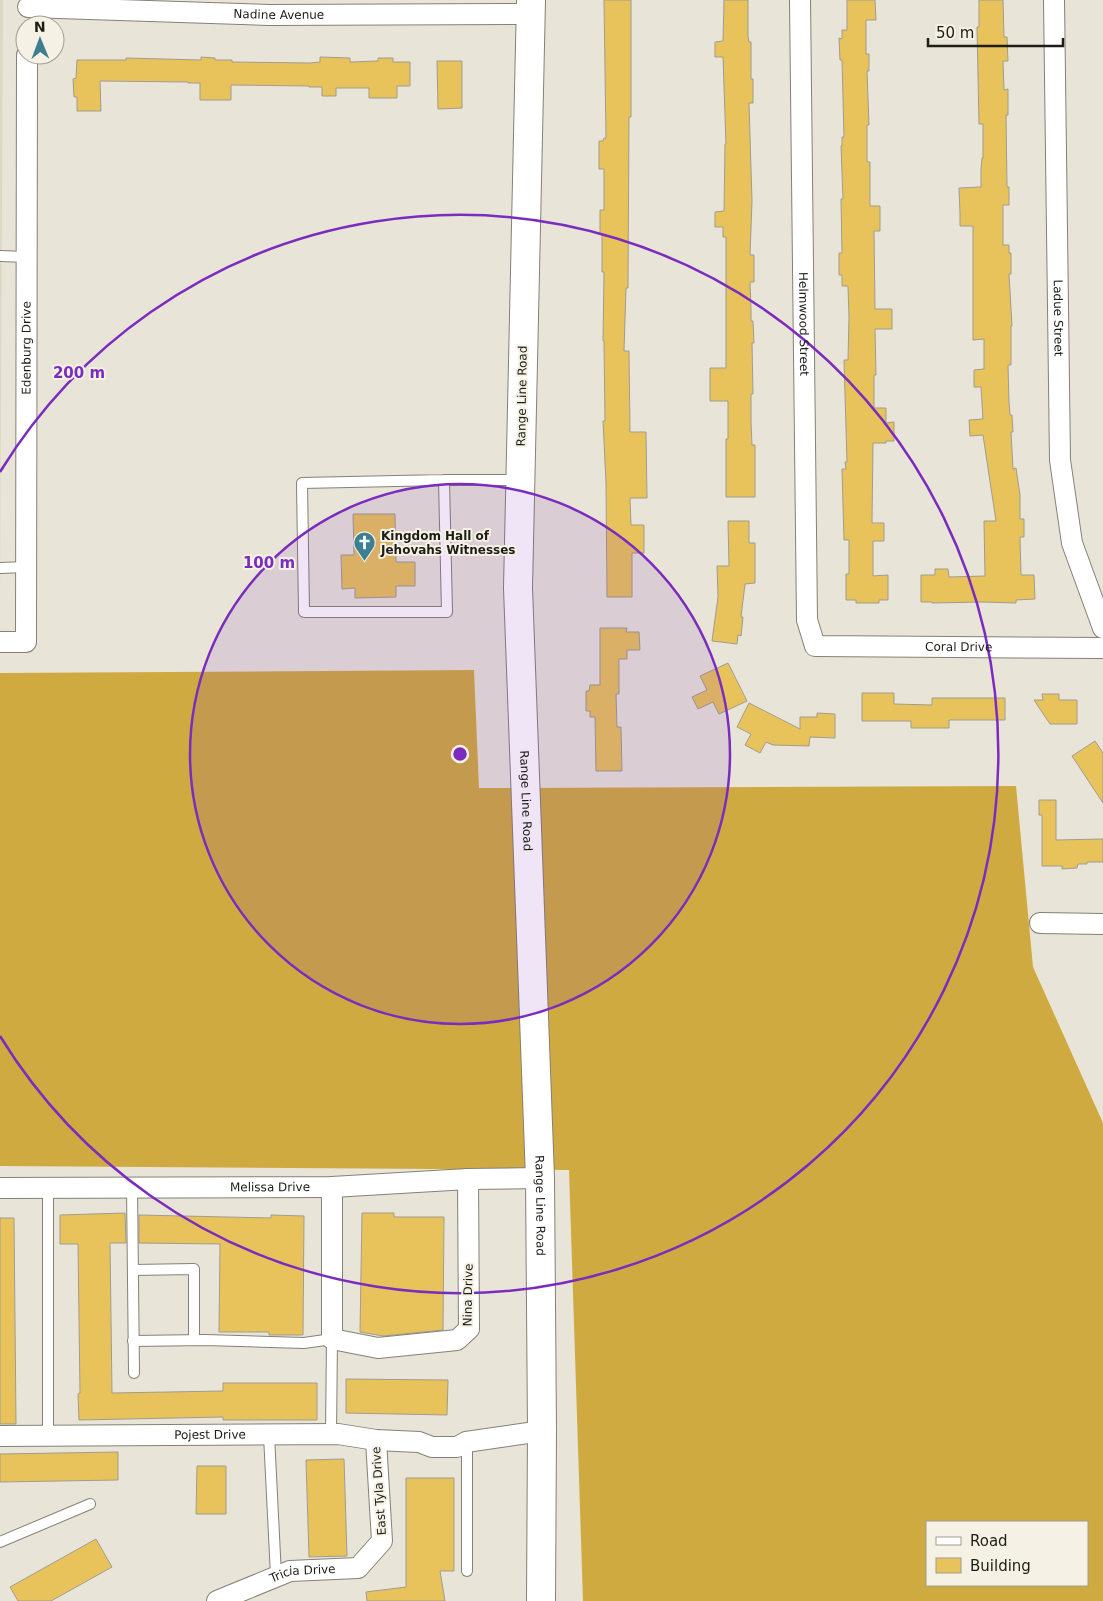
<svg xmlns="http://www.w3.org/2000/svg" width="1103" height="1601" font-family="'DejaVu Sans',sans-serif">
<style>
.built{fill:#ded7c3}
.forest{fill:#cfaa40;fill-rule:evenodd}
.building{fill:#e8c35b;stroke:#a09c90}
.lines{fill:none;stroke-linecap:round;stroke-linejoin:round}
.service-casing{stroke:#858175;stroke-width:12}
.minor-casing{stroke:#858175;stroke-width:22}
.secondary-casing{stroke:#858175;stroke-width:30}
.service{stroke:#fff;stroke-width:10}
.minor{stroke:#fff;stroke-width:20}
.secondary{stroke:#fff;stroke-width:28}
.ring{fill:none;stroke:#7b2cbf;stroke-width:2.5}
.labels{text-anchor:middle;stroke-width:4;stroke-linejoin:round;paint-order:stroke}
.street-label{font-size:12px;fill:#1d1c17;stroke:#f5f1e4}
.poi-label{font-size:12px;font-weight:bold;fill:#1d1c17;stroke:#f5f1e4;text-anchor:start}
.centre{fill:#7b2cbf;stroke:#f5f1e4;stroke-width:2.5}
.ring-label{font-size:15px;text-anchor:middle;font-weight:bold;fill:#7b2cbf;stroke:#f5f1e4;stroke-width:4;stroke-linejoin:round;paint-order:stroke}
</style>
<rect width="100%" height="100%" fill="#e8e4d7"/>
<path class="built" d="M 0,0 L 3,0 L 0,603 Z"/>
<path class="forest" d="M 474,670 L 479,788 L 1016,786 L 1033,967 L 1103,1123 L 1103,1601 L 583,1601 L 569,1170 L 0,1166 L 0,673 ZM 927,1522 L 1087,1522 L 1087,1585 L 927,1585 Z"/>
<g class="building">
<path d="M 604,0 L 631,0 L 631,117 L 629,117 L 628,288 L 626,288 L 624,351 L 629,351 L 630,432 L 646,432 L 647,498 L 630,498 L 631,525 L 644,525 L 644,553 L 632,553 L 632,597 L 607,597 L 606,483 L 603,421 L 605,421 L 604,341 L 603,341 L 604,272 L 602,272 L 602,234 L 600,234 L 600,210 L 604,210 L 604,169 L 599,169 L 599,141 L 603,141 L 604,138 L 606,138 Z"/>
<path d="M 724,0 L 748,0 L 748,36 L 749,42 L 751,42 L 751,79 L 753,79 L 753,103 L 749,103 L 752,201 L 750,255 L 754,255 L 754,282 L 750,282 L 751,310 L 751,321 L 753,321 L 754,343 L 752,343 L 753,394 L 751,394 L 751,422 L 752,445 L 755,445 L 755,497 L 726,497 L 726,439 L 728,439 L 728,401 L 710,401 L 710,368 L 726,368 L 726,237 L 723,237 L 723,227 L 715,227 L 715,212 L 724,211 L 725,144 L 726,144 L 723,57 L 715,57 L 715,42 L 723,41 Z"/>
<path d="M 847,0 L 875,0 L 876,20 L 866,20 L 866,54 L 869,54 L 869,71 L 867,71 L 869,125 L 867,125 L 867,162 L 870,162 L 870,206 L 880,206 L 880,231 L 874,231 L 875,309 L 892,309 L 892,329 L 875,329 L 876,375 L 874,375 L 874,408 L 886,408 L 886,423 L 894,422 L 894,441 L 886,441 L 886,443 L 873,443 L 872,523 L 884,523 L 884,541 L 873,541 L 873,576 L 888,575 L 888,600 L 879,600 L 879,603 L 856,603 L 856,600 L 846,600 L 846,574 L 849,574 L 849,540 L 844,540 L 842,469 L 846,469 L 845,462 L 847,462 L 844,360 L 848,360 L 849,317 L 848,286 L 842,286 L 842,275 L 839,275 L 839,253 L 842,253 L 841,199 L 843,199 L 841,146 L 842,146 L 842,137 L 844,137 L 842,60 L 840,60 L 839,38 L 842,39 L 842,30 L 847,30 Z"/>
<path d="M 979,0 L 1003,0 L 1004,37 L 1007,37 L 1008,61 L 1003,61 L 1004,90 L 1008,89 L 1008,115 L 1006,115 L 1007,187 L 1009,187 L 1009,205 L 1003,205 L 1003,245 L 1009,245 L 1009,253 L 1011,253 L 1011,274 L 1009,274 L 1012,326 L 1011,326 L 1011,365 L 1008,365 L 1009,402 L 1010,415 L 1012,415 L 1013,432 L 1011,432 L 1013,469 L 1016,468 L 1020,495 L 1020,519 L 1024,519 L 1024,537 L 1020,537 L 1021,575 L 1034,575 L 1035,599 L 1016,600 L 1016,603 L 982,602 L 932,603 L 932,602 L 921,602 L 921,575 L 935,575 L 935,569 L 948,569 L 949,577 L 985,576 L 984,521 L 996,521 L 983,435 L 970,436 L 969,420 L 983,419 L 981,387 L 974,387 L 974,370 L 984,369 L 984,339 L 973,340 L 973,226 L 960,226 L 960,214 L 959,188 L 981,187 L 981,169 L 982,158 L 983,158 L 983,124 L 979,124 L 977,27 L 979,27 Z"/>
<path d="M 201,57 L 215,58 L 215,60 L 232,60 L 232,62 L 310,63 L 320,62 L 320,57 L 350,58 L 350,62 L 378,61 L 378,58 L 393,58 L 393,62 L 410,62 L 410,86 L 397,86 L 397,98 L 369,98 L 369,88 L 336,88 L 336,96 L 322,96 L 322,87 L 309,87 L 309,86 L 231,85 L 231,100 L 200,100 L 200,83 L 188,83 L 188,82 L 100,81 L 101,111 L 77,111 L 77,97 L 74,97 L 73,79 L 76,78 L 77,60 L 126,60 L 126,58 L 201,60 Z"/>
<path d="M 437,61 L 462,61 L 462,108 L 438,109 Z"/>
<path d="M 353,514 L 395,514 L 396,562 L 415,562 L 415,586 L 396,586 L 396,597 L 355,598 L 355,588 L 342,589 L 341,555 L 354,555 Z"/>
<path d="M 728,521 L 749,521 L 749,543 L 755,543 L 755,583 L 745,584 L 741,617 L 743,617 L 741,636 L 738,635 L 737,644 L 712,641 L 718,597 L 717,566 L 729,566 Z"/>
<path d="M 600,628 L 627,628 L 626,632 L 639,632 L 640,650 L 627,650 L 627,659 L 619,659 L 619,694 L 616,694 L 617,727 L 621,727 L 622,771 L 596,771 L 595,717 L 590,717 L 590,711 L 586,711 L 586,691 L 589,691 L 590,685 L 600,685 Z"/>
<path d="M 728,663 L 747,701 L 719,714 L 713,702 L 698,709 L 692,697 L 707,690 L 700,676 Z"/>
<path d="M 862,693 L 894,693 L 894,704 L 932,705 L 932,698 L 1005,698 L 1005,720 L 949,720 L 949,728 L 911,728 L 911,721 L 862,721 Z"/>
<path d="M 1042,694 L 1059,694 L 1059,700 L 1077,700 L 1077,724 L 1050,724 L 1034,700 L 1043,700 Z"/>
<path d="M 749,703 L 800,729 L 800,717 L 817,717 L 817,713 L 835,714 L 835,738 L 810,737 L 809,746 L 773,745 L 766,742 L 760,753 L 745,745 L 751,734 L 737,727 Z"/>
<path d="M 1095,741 L 1103,753 L 1103,803 L 1072,756 Z"/>
<path d="M 1039,800 L 1056,800 L 1056,840 L 1103,839 L 1103,862 L 1087,862 L 1087,864 L 1078,864 L 1077,868 L 1062,869 L 1062,866 L 1042,866 L 1042,815 L 1039,815 Z"/>
<path d="M 125,1213 L 126,1243 L 110,1243 L 112,1393 L 223,1391 L 223,1383 L 317,1383 L 317,1420 L 223,1420 L 223,1417 L 79,1420 L 78,1394 L 80,1393 L 78,1244 L 60,1244 L 60,1215 Z"/>
<path d="M 362,1213 L 394,1213 L 394,1217 L 444,1217 L 443,1330 L 383,1336 L 360,1332 Z"/>
<path d="M 139,1215 L 271,1218 L 271,1215 L 304,1216 L 303,1335 L 269,1335 L 269,1332 L 219,1332 L 220,1244 L 139,1243 Z"/>
<path d="M 0,1218 L 14,1218 L 16,1424 L 0,1424 Z"/>
<path d="M 346,1379 L 448,1380 L 447,1415 L 346,1413 Z"/>
<path d="M 118,1452 L 118,1480 L 0,1482 L 0,1454 Z"/>
<path d="M 344,1459 L 347,1556 L 309,1557 L 306,1460 Z"/>
<path d="M 197,1466 L 226,1466 L 226,1514 L 196,1514 Z"/>
<path d="M 406,1478 L 454,1478 L 454,1571 L 440,1571 L 445,1601 L 367,1601 L 366,1592 L 406,1587 Z"/>
<path d="M 96,1539 L 112,1567 L 51,1601 L 18,1601 L 10,1587 Z"/>
</g>
<g class="lines">
<defs>
<g id="service">
<path d="M 0,256 L 27,257"/>
<path d="M 444,480 L 447,612 L 304,612 L 302,483 L 444,480 L 519,480"/>
<path d="M 0,568 L 26,567"/>
<path d="M 132,1187 L 134,1373"/>
<path d="M 133,1270 L 194,1269 L 194,1340"/>
<path d="M 133,1341 L 205,1340 L 304,1343 L 332,1339 L 331,1434"/>
<path d="M 269,1435 L 276,1576"/>
<path d="M 48,1436 L 48,1188"/>
<path d="M 467,1441 L 467,1571"/>
<path d="M 0,1542 L 90,1504"/>
</g>
<g id="minor">
<path id="s1" d="M 800,0 L 807,620 L 815,646 L 1103,648"/>
<path id="s2" d="M 1054,0 L 1060,460 L 1072,543 L 1103,628"/>
<path id="s3" d="M 28,7 L 269,15 L 531,14"/>
<path id="s4" d="M 0,642 L 26,642 L 27,55"/>
<path d="M 1040,923 L 1103,924"/>
<path d="M 332,1187 L 332,1339 L 378,1348 L 457,1340 L 469,1329 L 468,1179"/>
<path id="s5" d="M 0,1188 L 332,1187 L 468,1179 L 540,1178"/>
<path id="s6" d="M 0,1436 L 338,1434 L 376,1440 L 419,1442 L 432,1447 L 457,1447 L 466,1442 L 542,1431"/>
<path id="s7" d="M 217,1601 L 290,1571 L 358,1568 L 382,1541 L 376,1440"/>
</g>
<g id="secondary">
<path id="s8" d="M 531,0 L 518,588 L 540,1178 L 542,1431 L 541,1601"/>
</g>
</defs>
<use href="#service" class="service-casing"/>
<use href="#minor" class="minor-casing"/>
<use href="#secondary" class="secondary-casing"/>
<use href="#service" class="service"/>
<use href="#minor" class="minor"/>
<use href="#secondary" class="secondary"/>
</g>
<circle cx="460" cy="754" r="270" fill="#7b2cbf" fill-opacity=".12"/>
<g class="ring">
<circle cx="460" cy="754" r="270"/>
<path d="M0 472A539 539 0 1 1 0 1036"/>
</g>
<defs>
<symbol id="church-pin" viewBox="-11 -11 22 30"><path d="M0 17L-7.5 6A9.5 9.5 0 1 1 7.5 6Z" fill="#3d7f90" stroke="#f5f1e4"/><path d="M-1.2-6h2.4v3.5h3.3v2.4h-3.3V6h-2.4V-.1h-3.3v-2.4h3.3Z" fill="#fff"/></symbol>
</defs>
<g fill-rule="evenodd">
<use href="#church-pin" x="352" y="530" width="25" height="34"/>
</g>
<g class="labels">
<g class="street-label">
<text dy="4" stroke="none"><textPath href="#s3" startOffset="251">Nadine Avenue</textPath></text>
<text dy="4" stroke="none"><textPath href="#s2" startOffset="318">Ladue Street</textPath></text>
<text dy="4" stroke="none"><textPath href="#s1" startOffset="324">Helmwood Street</textPath></text>
<text dy="4" stroke="none"><textPath href="#s4" startOffset="320">Edenburg Drive</textPath></text>
<text transform="translate(522 396) rotate(-89)" y="4">Range Line Road</text>
<text dy="4" stroke="none"><textPath href="#s1" startOffset="791">Coral Drive</textPath></text>
<text dy="4" stroke="none"><textPath href="#s8" startOffset="801">Range Line Road</textPath></text>
<text dy="4" stroke="none"><textPath href="#s5" startOffset="270">Melissa Drive</textPath></text>
<text dy="4" stroke="none"><textPath href="#s8" startOffset="1206">Range Line Road</textPath></text>
<text transform="translate(468 1295) rotate(-89)" y="4">Nina Drive</text>
<text dy="4" stroke="none"><textPath href="#s6" startOffset="210">Pojest Drive</textPath></text>
<text transform="translate(379 1491) rotate(-94)" y="4">East Tyla Drive</text>
<text dy="4" stroke="none"><textPath href="#s7" startOffset="91">Tricia Drive</textPath></text>
</g>
<g class="poi-label">
<text x="381" y="540">Kingdom Hall of<tspan x="381" dy="14">Jehovahs Witnesses</tspan></text>
</g>
</g>
<circle cx="460" cy="754" r="8" class="centre"/>
<g class="ring-label">
<text x="79" y="378">200 m</text>
<text x="269" y="568">100 m</text>
</g>
<rect x="926" y="1521" width="162" height="65" fill="#f5f1e4" stroke="#9f9c92"/>
<rect x="936" y="1537" width="25" height="8" fill="#ffffff" stroke="#9f9c92"/>
<text x="970" y="1546" font-size="15" fill="#1d1c17">Road</text>
<rect x="936" y="1558" width="25" height="15" fill="#e8c35b" stroke="#9f9c92"/>
<text x="970" y="1571" font-size="15" fill="#1d1c17">Building</text>
<g transform="translate(40 40) rotate(359)"><circle r="24" fill="#f5f1e4" stroke="#9f9c92"/>
<path d="M0-4L9 19L0 12L-9 19Z" fill="#3d7f90"/>
<text y="-8" font-size="14" font-weight="bold" text-anchor="middle" fill="#1d1c17">N</text>
</g>
<path d="M928 38v8h135v-8" fill="none" stroke="#1d1c17" stroke-width="2.5"/>
<text x="936" y="38" font-size="15" fill="#1d1c17" stroke="#f5f1e4" stroke-width="4" paint-order="stroke">50 m</text>
</svg>
